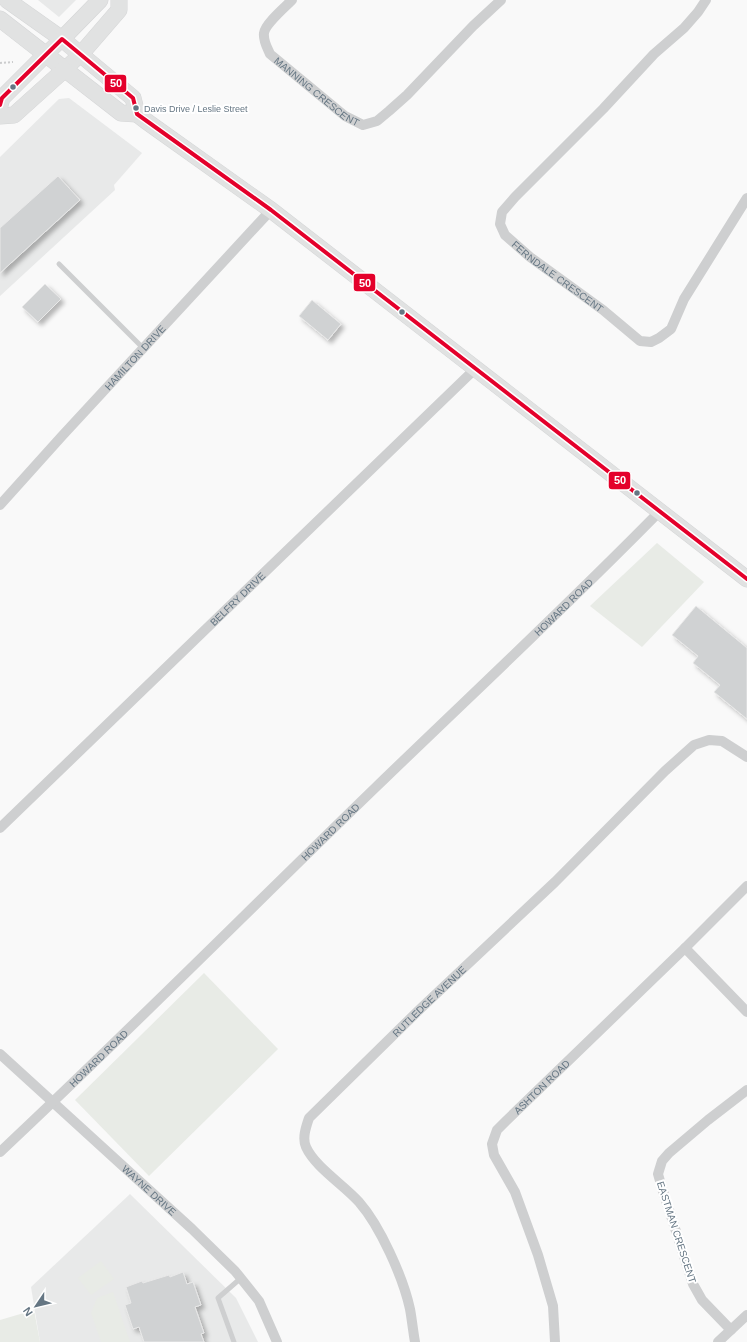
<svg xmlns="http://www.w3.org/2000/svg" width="747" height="1342" font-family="Helvetica,sans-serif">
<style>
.built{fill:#e8e9e9}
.green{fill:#e8ebe6}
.building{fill:#d0d2d3;stroke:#e8e8e8;filter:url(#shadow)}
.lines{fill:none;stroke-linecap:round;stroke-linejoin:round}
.secondary-casing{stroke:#d5d6d7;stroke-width:16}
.primary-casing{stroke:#d5d6d7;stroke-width:17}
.path{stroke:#cbcccd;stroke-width:2;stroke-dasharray:2 2;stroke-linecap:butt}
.service{stroke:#cecfd0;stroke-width:5}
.minor{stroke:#cecfd0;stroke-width:10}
.secondary{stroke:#e1e2e2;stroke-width:15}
.primary{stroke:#e1e2e2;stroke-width:16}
.bus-1-casing{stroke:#fff;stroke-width:7}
.bus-1{stroke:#e4002b;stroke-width:4}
.bus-dot{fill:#657683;stroke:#fff;stroke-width:1.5}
.labels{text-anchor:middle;stroke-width:4;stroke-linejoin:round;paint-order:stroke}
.bus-label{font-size:9px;fill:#657683;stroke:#fff;text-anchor:start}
.street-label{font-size:10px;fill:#657683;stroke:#fff}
.line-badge{stroke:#fff;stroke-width:1.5}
.badge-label{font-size:11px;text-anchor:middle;font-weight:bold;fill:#fff}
</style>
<defs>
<filter id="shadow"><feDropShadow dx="3.5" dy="3.5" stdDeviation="2" flood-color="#0004"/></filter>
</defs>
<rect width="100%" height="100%" fill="#f9f9f9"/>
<g class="built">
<path d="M 38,0 L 76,0 L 59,17 Z"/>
<path d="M 69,98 L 142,153 L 114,185 L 115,190 L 0,296 L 0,157 L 59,99 Z"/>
<path d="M 130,1194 L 236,1298 L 258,1342 L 40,1342 L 31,1287 Z"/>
</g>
<g class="green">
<path d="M 657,543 L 704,582 L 642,647 L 590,606 Z"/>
<path d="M 204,973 L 278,1049 L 149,1176 L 75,1100 Z"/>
<path d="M 101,1261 L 114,1279 L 91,1295 L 78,1278 Z"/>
<path d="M 113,1292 L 130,1342 L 101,1342 L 91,1313 L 97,1298 Z"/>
<path d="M 34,1310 L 40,1342 L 0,1342 L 0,1320 Z"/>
</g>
<g class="building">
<path d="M 58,176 L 80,200 L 0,273 L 0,228 Z"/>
<path d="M 45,284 L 61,299 L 38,322 L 22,307 Z"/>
<path d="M 312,300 L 341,324 L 328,340 L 299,316 Z"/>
<path d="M 696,606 L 747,648 L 747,719 L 714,692 L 720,685 L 693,663 L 698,656 L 672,635 Z"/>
<path d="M 183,1272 L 187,1284 L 193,1282 L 201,1305 L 195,1307 L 204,1333 L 201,1334 L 204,1342 L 144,1342 L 139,1327 L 133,1329 L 125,1305 L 131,1303 L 126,1287 L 142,1281 L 143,1283 L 169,1275 L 170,1277 Z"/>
</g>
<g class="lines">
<defs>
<g id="secondary">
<path d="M 45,55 L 62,39"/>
<path d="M 64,70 L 81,54"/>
</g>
<g id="primary">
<path d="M 7,0 L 62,39 L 133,98 L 137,114 L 146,121 L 271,210 L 747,579"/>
<path d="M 0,19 L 121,113 L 137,114"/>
<path d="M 62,39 L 100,0"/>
<path d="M 81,54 L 119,10 L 119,0"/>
<path d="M 0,105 L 2,98 L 45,55"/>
<path d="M 0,116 L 14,115 L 64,70"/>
</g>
</defs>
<use href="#secondary" class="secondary-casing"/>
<use href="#primary" class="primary-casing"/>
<path class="path" d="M 0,63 L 13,62"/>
<g class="service">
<path d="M 59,264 L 143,348"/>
<path d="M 234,1342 L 218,1298 L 241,1278"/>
</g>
<g class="minor">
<path id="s1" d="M 292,0 C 285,7 265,24 264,33 C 263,41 267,47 270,54 L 345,116 L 363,125 L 377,121 L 389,111 L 407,95 L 473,26 L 501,0"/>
<path id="s2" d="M 706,0 L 698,12 L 684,28 L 654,54 L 603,109 L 515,197 L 502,212 L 500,224 L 505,235 L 530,257 L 603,310 L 640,341 L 651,342 L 659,338 L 671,329 L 684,299 L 747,198"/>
<path id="s3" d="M 0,505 L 62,436 L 271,210"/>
<path id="s4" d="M 0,828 L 475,369"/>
<path d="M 685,948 L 747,1012"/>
<path id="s5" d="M 0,1054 L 192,1229 L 235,1271 L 259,1301 L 277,1342"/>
<path id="s6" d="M 0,1152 C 127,1033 250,909 375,788 C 470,696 567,606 660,511"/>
<path d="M 731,1330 L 702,1300 L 693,1284 L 662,1188 L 658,1174 L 662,1161 L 669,1153 L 708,1120 L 747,1090"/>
<path id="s7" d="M 415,1342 C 413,1331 412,1320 410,1309 C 403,1277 380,1226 359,1202 C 344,1185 315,1167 306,1147 C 302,1138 306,1127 309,1118 L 419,1010 L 555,882 L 665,771 L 694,745 L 709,740 L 722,741 L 747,757"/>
<path id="s8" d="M 555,1342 L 553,1306 L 538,1255 L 515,1192 L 494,1155 L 492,1144 L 497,1130 L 506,1121 L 685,948 L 747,886"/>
<path d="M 718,1342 L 747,1315"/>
</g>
<use href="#secondary" class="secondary"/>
<use href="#primary" class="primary"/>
<defs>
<path id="bus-1" d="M 0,105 L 2,98 L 62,39 L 133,98 L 137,114 L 271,210 L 747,579"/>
</defs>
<use href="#bus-1" class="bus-1-casing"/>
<use href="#bus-1" class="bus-1"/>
</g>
<g class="bus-dot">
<circle cx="13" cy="87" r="3.5"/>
<circle cx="136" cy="108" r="3.5"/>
<circle cx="402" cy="312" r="3.5"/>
<circle cx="637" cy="493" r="3.5"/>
</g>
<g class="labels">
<g class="bus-label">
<text x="144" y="112">Davis Drive / Leslie Street</text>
</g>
<g class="street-label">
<text dy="4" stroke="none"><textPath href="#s1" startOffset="126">MANNING CRESCENT</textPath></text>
<text dy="4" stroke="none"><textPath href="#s2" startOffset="386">FERNDALE CRESCENT</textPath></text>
<text dy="4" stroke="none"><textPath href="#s3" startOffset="200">HAMILTON DRIVE</textPath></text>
<text dy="4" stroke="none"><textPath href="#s4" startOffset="330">BELFRY DRIVE</textPath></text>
<text dy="4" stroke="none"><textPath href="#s6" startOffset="784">HOWARD ROAD</textPath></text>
<text dy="4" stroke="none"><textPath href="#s6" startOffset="460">HOWARD ROAD</textPath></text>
<text dy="4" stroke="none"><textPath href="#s7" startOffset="427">RUTLEDGE AVENUE</textPath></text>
<text dy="4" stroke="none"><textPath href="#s6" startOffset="136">HOWARD ROAD</textPath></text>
<text dy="4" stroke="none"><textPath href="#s8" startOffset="287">ASHTON ROAD</textPath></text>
<text dy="4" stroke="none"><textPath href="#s5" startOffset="202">WAYNE DRIVE</textPath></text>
<text transform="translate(677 1232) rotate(72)" y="4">EASTMAN CRESCENT</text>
</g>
</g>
<g class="line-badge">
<rect x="104" y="74" width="23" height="19" rx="4" fill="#e4002b"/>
<rect x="353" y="273" width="23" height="19" rx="4" fill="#e4002b"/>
<rect x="608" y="471" width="23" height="19" rx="4" fill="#e4002b"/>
</g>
<g class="badge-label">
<text x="116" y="87">50</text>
<text x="365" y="287">50</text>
<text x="620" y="484">50</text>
</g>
<g transform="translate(36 1306) rotate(235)" stroke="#ffffff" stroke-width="3" paint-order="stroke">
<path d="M0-3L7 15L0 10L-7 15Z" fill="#657683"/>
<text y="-6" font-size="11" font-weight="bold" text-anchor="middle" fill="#657683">N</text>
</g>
</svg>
